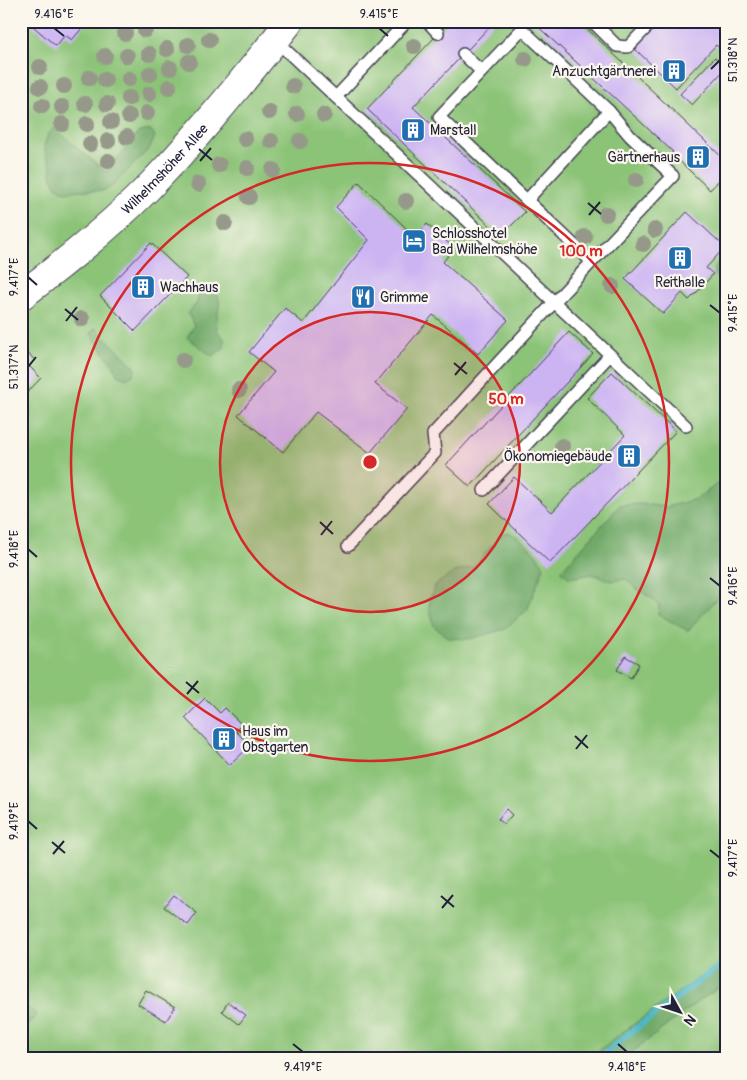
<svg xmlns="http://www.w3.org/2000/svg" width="747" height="1080" font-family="Pangolin,sans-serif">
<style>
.green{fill:#8bc377;stroke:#567259}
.forest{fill:#70a968;stroke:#496652}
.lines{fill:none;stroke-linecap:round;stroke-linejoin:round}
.stream{stroke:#4cb8c8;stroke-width:6}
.building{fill:#ccb4f3}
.lane-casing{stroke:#423f51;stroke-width:14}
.secondary-casing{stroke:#423f51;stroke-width:30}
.lane{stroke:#fff;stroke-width:11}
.secondary{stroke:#fff;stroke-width:28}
.tree{fill:#969989}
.ticks{fill:none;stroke:#22223b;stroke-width:2}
.ring{fill:none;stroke:#d62828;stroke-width:2.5}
.labels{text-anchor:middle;stroke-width:4.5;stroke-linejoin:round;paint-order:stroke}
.poi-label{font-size:14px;fill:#22223b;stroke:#fbf7ec;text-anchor:start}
.street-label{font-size:14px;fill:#22223b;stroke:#fbf7ec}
.centre{fill:#d62828;stroke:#fbf7ec;stroke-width:2.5}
.ring-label{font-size:15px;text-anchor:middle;font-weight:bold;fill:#d62828;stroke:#fbf7ec;stroke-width:4.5;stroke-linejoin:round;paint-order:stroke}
.neatline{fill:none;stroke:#22223b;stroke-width:2}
.ticks-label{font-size:12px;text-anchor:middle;fill:#22223b}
</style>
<rect width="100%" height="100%" fill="#fbf7ec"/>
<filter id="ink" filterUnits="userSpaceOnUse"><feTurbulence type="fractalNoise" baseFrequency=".02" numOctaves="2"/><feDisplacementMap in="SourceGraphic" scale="10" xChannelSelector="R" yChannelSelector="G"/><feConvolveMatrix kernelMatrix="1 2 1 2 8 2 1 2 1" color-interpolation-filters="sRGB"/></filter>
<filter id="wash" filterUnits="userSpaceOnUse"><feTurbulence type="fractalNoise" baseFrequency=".0096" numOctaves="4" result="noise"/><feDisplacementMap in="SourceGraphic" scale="20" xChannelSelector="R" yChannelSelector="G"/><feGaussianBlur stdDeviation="1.12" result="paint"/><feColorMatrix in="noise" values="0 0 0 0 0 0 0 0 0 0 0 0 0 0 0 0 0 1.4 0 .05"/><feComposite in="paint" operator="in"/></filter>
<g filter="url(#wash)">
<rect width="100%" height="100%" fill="#f6e6cf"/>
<rect class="green" x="21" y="21" width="705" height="1038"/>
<g class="forest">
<path d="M 54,128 L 106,172 L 139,132 L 151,130 L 155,136 L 150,148 L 111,187 L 102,191 L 80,190 L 65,192 L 56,186 L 51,176 L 51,166 L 46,155 L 44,146 L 48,134 Z"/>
<path d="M 717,263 L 726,265 L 726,286 L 713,274 Z"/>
<path d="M 205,287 C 230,295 214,312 217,329 C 218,333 221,335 224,338 L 224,348 L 212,356 L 187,337 L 194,326 L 188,313 L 197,303 L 199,293 L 202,288 Z"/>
<path d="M 95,328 L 136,368 L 133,375 L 126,379 L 118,375 C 111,359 99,348 91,333 Z"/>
<path d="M 726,478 L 726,588 L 688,631 L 658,614 L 659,605 L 654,600 L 634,587 L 630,582 L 625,579 L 611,581 L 593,574 L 570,578 L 561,571 L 620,505 L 642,504 L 666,507 L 696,499 Z"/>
<path d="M 508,532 C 520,537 539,555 544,567 L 527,610 L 505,629 L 469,639 L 449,638 L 434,626 L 429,606 L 434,586 L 454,572 L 473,567 L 502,534 Z"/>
<path d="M 726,954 L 726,983 L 699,1001 L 623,1059 L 588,1059 L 623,1032 L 716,966 Z"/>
<path d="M 21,1001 L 37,1015 L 27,1025 L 21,1021 Z"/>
</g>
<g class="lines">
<path class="stream" d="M 599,1059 L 627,1035 L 726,961"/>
</g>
<g id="blocks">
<g class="building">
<path d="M 27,21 L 88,21 L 72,40 L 65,35 L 56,46 Z"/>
<path d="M 450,21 L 495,21 L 413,107 L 525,212 L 501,236 L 367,109 Z"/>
<path d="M 532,21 L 579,21 L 726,161 L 726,173 L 710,190 L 671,153 L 673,152 Z"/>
<path d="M 661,21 L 726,21 L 726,54 L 716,45 L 676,88 L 635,49 Z"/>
<path d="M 715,57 L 726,68 L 692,105 L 680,94 Z"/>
<path d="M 359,182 L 415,237 L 427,224 L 454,248 L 443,262 L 508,320 L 478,354 L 433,315 L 375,384 L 407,409 L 370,453 L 316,412 L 283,452 L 238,415 L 274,372 L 249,352 L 285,308 L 303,323 L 369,240 L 336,207 Z"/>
<path d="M 687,212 L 725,247 L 706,268 L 713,274 L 701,288 L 689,300 L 682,293 L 663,314 L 625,279 Z"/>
<path d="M 151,243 L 187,277 L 135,331 L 100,296 Z"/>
<path d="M 569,332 L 593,354 L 470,487 L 446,465 Z"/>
<path d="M 23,349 L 35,360 L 29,366 L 41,378 L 21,399 L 21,351 Z"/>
<path d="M 612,372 L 676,431 L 550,563 L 489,504 L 514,477 L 552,512 L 625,435 L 587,398 Z"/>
<path d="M 625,656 L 639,664 L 631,678 L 617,670 Z"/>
<path d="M 205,698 L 220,713 L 225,708 L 242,725 L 236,731 L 250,746 L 230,765 L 185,718 Z"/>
<path d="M 506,809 L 512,815 L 504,824 L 498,819 Z"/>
<path d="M 174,895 L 197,913 L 188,925 L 164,907 Z"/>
<path d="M 146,990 L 175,1007 L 166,1021 L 138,1004 Z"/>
<path d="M 228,1002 L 246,1015 L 239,1024 L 222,1011 Z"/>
</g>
</g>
</g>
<g filter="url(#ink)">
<use href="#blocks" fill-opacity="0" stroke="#423f51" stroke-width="1"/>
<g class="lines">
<defs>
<g id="lane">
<path d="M 427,21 L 438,33"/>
<path d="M 592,21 L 617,46 L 628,47 L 653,21"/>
<path d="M 275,40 L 686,426"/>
<path d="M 463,54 L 481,71"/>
<path d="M 336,97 L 407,21"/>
<path d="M 527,200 L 609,111"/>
<path d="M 484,490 L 610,355"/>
<path d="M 348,546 L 435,453 L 433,434 C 512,347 592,261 673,176 L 630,136 L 609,111 L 522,29 L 439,117 L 592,262"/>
</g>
<g id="secondary">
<path id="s1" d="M 21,296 C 65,263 108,228 146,190 C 198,137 245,79 290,21"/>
</g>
</defs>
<use href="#lane" class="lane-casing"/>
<use href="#secondary" class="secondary-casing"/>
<use href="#lane" class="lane"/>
<use href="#secondary" class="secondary"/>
</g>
<g class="tree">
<circle cx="145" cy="30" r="8"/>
<circle cx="125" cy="33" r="8"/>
<circle cx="209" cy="40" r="8"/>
<circle cx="188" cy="45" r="8"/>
<circle cx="414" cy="46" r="8"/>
<circle cx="167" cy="49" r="8"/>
<circle cx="149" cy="54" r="8"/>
<circle cx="105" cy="56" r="8"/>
<circle cx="127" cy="56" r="8"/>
<circle cx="525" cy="59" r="8"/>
<circle cx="189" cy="62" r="8"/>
<circle cx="40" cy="67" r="8"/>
<circle cx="170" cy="68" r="8"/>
<circle cx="150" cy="74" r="8"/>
<circle cx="89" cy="78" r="8"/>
<circle cx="129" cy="79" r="8"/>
<circle cx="105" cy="80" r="8"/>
<circle cx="64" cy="86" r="8"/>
<circle cx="293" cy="86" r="8"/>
<circle cx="40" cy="87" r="8"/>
<circle cx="169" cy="87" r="8"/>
<circle cx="149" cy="94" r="8"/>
<circle cx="129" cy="98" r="8"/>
<circle cx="85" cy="104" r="8"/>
<circle cx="107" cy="104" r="8"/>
<circle cx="42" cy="106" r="8"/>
<circle cx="62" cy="107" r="8"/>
<circle cx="269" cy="112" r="8"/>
<circle cx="147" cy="113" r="8"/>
<circle cx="297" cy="114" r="8"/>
<circle cx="324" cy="115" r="8"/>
<circle cx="129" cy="116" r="8"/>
<circle cx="111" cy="122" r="8"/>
<circle cx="62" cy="124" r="8"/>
<circle cx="87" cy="124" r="8"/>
<circle cx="127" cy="137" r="8"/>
<circle cx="245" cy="139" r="8"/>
<circle cx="108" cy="141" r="8"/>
<circle cx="271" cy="141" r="8"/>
<circle cx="300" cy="141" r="8"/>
<circle cx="90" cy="144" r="8"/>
<circle cx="108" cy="161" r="8"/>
<circle cx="219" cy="165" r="8"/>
<circle cx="247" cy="168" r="8"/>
<circle cx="273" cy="170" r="8"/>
<circle cx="636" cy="180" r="8"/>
<circle cx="198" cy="184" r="8"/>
<circle cx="249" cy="197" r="8"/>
<circle cx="406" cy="201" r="8"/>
<circle cx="606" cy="214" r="8"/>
<circle cx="225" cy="223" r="8"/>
<circle cx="655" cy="230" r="8"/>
<circle cx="585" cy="237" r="8"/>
<circle cx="643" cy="244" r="8"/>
<circle cx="612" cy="286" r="8"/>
<circle cx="82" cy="319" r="8"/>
<circle cx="183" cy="360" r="8"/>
<circle cx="239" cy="390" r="8"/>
<circle cx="562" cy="446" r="8"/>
</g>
</g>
<path class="ticks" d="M 54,28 L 64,36M 379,28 L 388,36M 711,69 L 720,60M 199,149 L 212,160M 200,161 L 211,148M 588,203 L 601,214M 589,215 L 600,202M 28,277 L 37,285M 710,305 L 720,313M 65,309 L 78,320M 66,321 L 77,307M 454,363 L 467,374M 28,367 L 36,357M 455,375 L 466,362M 320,522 L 333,534M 321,535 L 332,521M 28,549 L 37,557M 710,578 L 720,586M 186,682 L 199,693M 187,694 L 198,681M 575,736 L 588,748M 576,749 L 587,735M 28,821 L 37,829M 52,842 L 65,853M 710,850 L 720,858M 53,854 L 64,841M 441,896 L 454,907M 442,908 L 453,895M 293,1044 L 303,1052M 618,1044 L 627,1052"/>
<circle cx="370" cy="462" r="150" fill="#d62828" fill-opacity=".12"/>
<g class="ring">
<circle cx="370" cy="462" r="150"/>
<circle cx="370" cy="462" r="299"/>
</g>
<defs>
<symbol id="building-square" viewBox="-11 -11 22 22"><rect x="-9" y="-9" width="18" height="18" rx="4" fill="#1f6fb2" stroke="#fbf7ec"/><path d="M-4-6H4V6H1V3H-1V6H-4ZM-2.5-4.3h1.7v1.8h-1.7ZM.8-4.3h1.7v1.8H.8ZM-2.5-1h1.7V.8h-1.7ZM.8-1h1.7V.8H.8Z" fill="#fff"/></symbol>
<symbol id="hotel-square" viewBox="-11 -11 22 22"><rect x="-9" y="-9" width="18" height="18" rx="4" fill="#1f6fb2" stroke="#fbf7ec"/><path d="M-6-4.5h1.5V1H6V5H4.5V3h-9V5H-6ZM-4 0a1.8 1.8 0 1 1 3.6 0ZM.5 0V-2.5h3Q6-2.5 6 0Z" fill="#fff"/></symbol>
<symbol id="restaurant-square" viewBox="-11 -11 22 22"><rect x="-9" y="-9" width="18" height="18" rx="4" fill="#1f6fb2" stroke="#fbf7ec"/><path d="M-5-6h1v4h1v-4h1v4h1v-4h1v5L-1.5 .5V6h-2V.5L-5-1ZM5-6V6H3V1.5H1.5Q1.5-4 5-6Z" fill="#fff"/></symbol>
</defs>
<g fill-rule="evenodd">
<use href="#building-square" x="660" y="57" width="28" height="28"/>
<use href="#building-square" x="399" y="116" width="28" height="28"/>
<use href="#building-square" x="684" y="143" width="28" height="28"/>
<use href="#hotel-square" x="400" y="227" width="28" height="28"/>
<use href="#building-square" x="666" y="244" width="28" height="28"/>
<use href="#building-square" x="129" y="273" width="28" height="28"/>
<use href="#restaurant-square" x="349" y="283" width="28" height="28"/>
<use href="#building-square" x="615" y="442" width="28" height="28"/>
<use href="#building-square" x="210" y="725" width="28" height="28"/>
</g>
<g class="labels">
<g class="poi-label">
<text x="656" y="76" text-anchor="end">Anzuchtgärtnerei</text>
<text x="430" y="135">Marstall</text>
<text x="680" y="162" text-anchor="end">Gärtnerhaus</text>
<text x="432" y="238">Schlosshotel<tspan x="432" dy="16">Bad Wilhelmshöhe</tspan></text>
<text x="680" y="287" text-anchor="middle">Reithalle</text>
<text x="160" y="292">Wachhaus</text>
<text x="380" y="302">Grimme</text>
<text x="612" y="461" text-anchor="end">Ökonomiegebäude</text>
<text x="242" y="736">Haus im<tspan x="242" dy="16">Obstgarten</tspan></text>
</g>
<g class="street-label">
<text dy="5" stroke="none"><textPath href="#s1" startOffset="192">Wilhelmshöher Allee</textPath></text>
</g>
</g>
<circle cx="370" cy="462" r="8" class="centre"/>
<g class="ring-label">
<text x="581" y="256">100 m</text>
<text x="506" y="404">50 m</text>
</g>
<rect width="747" height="1080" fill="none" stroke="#fbf7ec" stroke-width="55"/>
<g transform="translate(680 1012) rotate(130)" stroke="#fbf7ec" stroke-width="4" paint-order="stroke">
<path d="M0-4L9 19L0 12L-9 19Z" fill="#22223b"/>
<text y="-8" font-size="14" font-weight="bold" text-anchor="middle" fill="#22223b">N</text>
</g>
<rect x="28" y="28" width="692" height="1024" class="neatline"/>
<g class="ticks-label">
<text x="54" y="18">9.416°E</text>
<text x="379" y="18">9.415°E</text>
<text transform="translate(733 60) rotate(-90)" y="4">51.318°N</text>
<text transform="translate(14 277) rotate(-90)" y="4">9.417°E</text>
<text transform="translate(733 313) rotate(-90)" y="4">9.415°E</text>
<text transform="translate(14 367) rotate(-90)" y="4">51.317°N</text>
<text transform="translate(14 549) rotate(-90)" y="4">9.418°E</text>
<text transform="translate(733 586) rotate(-90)" y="4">9.416°E</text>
<text transform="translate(14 821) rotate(-90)" y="4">9.419°E</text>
<text transform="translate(733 858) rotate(-90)" y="4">9.417°E</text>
<text x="303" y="1071">9.419°E</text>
<text x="627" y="1071">9.418°E</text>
</g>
</svg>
